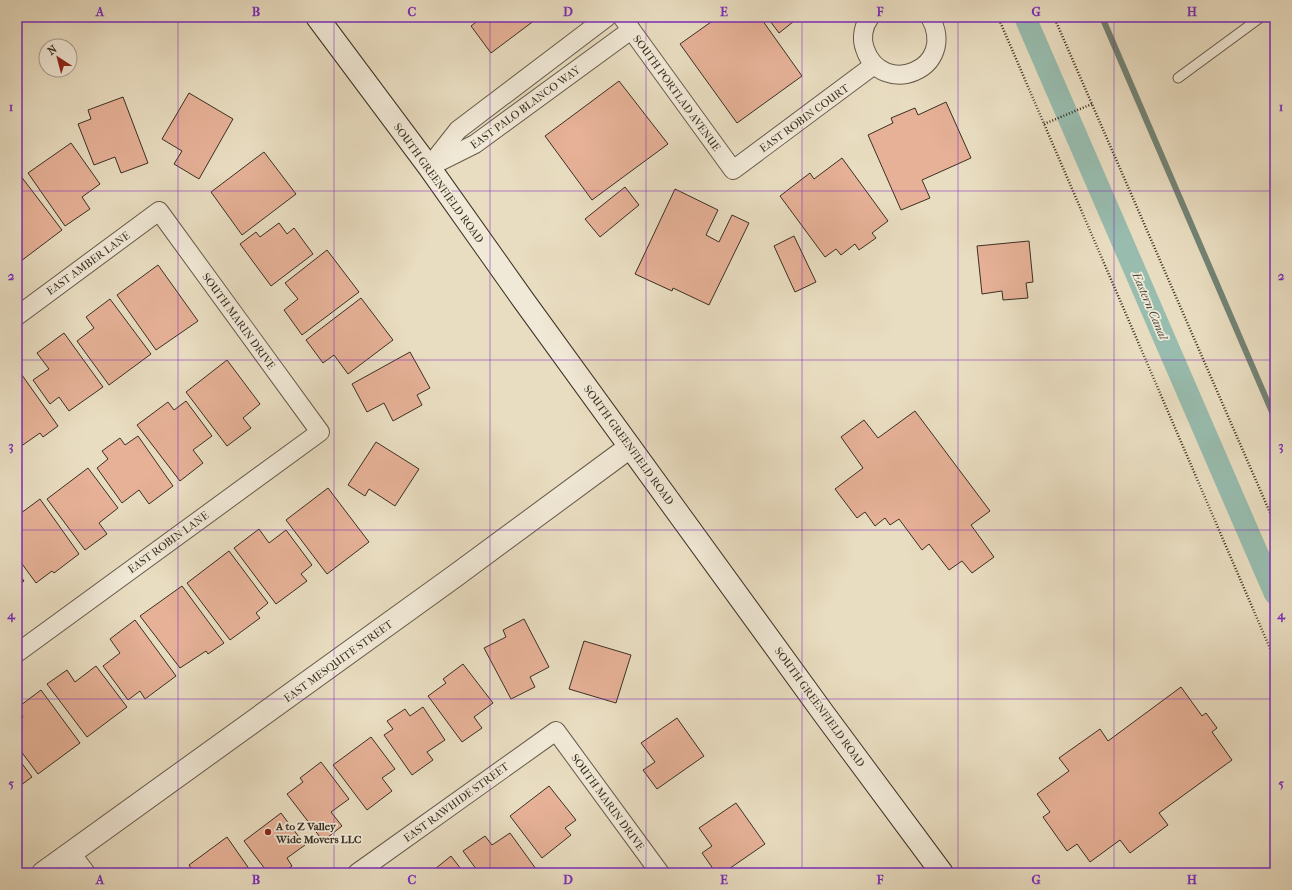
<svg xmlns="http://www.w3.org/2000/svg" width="1292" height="890" font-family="'IM FELL French Canon',serif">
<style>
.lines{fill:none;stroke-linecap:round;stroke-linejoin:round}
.stream{stroke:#738476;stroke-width:6}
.canal{stroke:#98bcae;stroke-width:22}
.building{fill:#e6b197;stroke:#3b3023}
.service-casing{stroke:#665b4a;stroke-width:11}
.minor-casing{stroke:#665b4a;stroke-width:20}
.tertiary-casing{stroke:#665b4a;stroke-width:24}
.secondary-casing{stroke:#3b3023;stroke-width:24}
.path{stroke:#3b3023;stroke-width:2.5;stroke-dasharray:1 2;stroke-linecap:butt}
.service{stroke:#f1e9d7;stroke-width:9}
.minor{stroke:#f1e9d7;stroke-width:18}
.tertiary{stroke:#f1e9d7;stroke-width:22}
.secondary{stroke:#f1e9d7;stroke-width:22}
.grid{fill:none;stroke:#7b2cbf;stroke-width:1;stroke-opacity:0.55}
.poi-dot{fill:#8f2418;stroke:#f1e9d7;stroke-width:1.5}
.labels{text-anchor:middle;stroke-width:3.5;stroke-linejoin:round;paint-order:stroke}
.street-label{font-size:11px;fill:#3b3023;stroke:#f1e9d7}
.poi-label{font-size:11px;font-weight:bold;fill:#3b3023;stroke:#f1e9d7;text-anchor:start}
.water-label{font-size:12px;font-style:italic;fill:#4e4c3f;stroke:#f1e9d7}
.neatline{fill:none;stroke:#7b2cbf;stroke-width:1.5}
.grid-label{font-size:13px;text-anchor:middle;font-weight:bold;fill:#7b2cbf}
</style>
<rect width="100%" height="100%" fill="#e9ddc1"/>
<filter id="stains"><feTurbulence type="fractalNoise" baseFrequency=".005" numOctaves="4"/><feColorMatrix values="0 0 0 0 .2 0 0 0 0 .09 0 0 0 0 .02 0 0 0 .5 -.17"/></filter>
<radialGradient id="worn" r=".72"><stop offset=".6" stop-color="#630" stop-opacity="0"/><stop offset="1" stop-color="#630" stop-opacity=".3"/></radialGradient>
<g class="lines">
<path class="stream" d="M 1102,17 L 1275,419"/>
<path class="canal" d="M 1025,17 L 1275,594"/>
</g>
<g class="building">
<path d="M 479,17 L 539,17 L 491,53 L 471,26 L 480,19 Z"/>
<path d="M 718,17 L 760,17 L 802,76 L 737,123 L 680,44 Z"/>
<path d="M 767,17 L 797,17 L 798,18 L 779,33 Z"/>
<path d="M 619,81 L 668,144 L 592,200 L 545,136 Z"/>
<path d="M 189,93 L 233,119 L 199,179 L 174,164 L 182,151 L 162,139 Z"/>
<path d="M 123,97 L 148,163 L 121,173 L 115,157 L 94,165 L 78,124 L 91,119 L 88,110 Z"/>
<path d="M 946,102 L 971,158 L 922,180 L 930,198 L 901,210 L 868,135 L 893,123 L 891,118 L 915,108 L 918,115 Z"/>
<path d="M 71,143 L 100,184 L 82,197 L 90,209 L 65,226 L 28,173 Z"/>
<path d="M 264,152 L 296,194 L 242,235 L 211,192 Z"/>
<path d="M 842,158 L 888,221 L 872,233 L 876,238 L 859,250 L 855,244 L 841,255 L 836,249 L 825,257 L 780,196 L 810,173 L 814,179 Z"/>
<path d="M 20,175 L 62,230 L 21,261 L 17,257 L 17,177 Z"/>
<path d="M 625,187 L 639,205 L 600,237 L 585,219 Z"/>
<path d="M 675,189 L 718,210 L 706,235 L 719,242 L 732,215 L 749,223 L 709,305 L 673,288 L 672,291 L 635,274 Z"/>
<path d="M 279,223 L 287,234 L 294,228 L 313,254 L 271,286 L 240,244 L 256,232 L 260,237 Z"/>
<path d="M 794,236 L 816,282 L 795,292 L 774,246 Z"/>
<path d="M 1029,241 L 1033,282 L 1026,283 L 1028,298 L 1003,300 L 1002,291 L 982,294 L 977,246 Z"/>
<path d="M 327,250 L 359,292 L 302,335 L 284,310 L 298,299 L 285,283 Z"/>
<path d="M 158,265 L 198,321 L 156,350 L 117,295 Z"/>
<path d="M 361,298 L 393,340 L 348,374 L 334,355 L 323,363 L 306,340 Z"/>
<path d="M 110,299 L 151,354 L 109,385 L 77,341 L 94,328 L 86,317 Z"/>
<path d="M 64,333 L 103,387 L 69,411 L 59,397 L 50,404 L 33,380 L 49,369 L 37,353 Z"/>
<path d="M 410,352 L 430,388 L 417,395 L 422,405 L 393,421 L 384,403 L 367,412 L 352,384 Z"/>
<path d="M 227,360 L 260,404 L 243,418 L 251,428 L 227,446 L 186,392 Z"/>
<path d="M 17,368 L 58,426 L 43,437 L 40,433 L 17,449 Z"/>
<path d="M 186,401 L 212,436 L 193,450 L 203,463 L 180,481 L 137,425 L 168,402 L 174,410 Z"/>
<path d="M 915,411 L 990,511 L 971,525 L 994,557 L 972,573 L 962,561 L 949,570 L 929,544 L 922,550 L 899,519 L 890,525 L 885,518 L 875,526 L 865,512 L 857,518 L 835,489 L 863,468 L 841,437 L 864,420 L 878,438 Z"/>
<path d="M 138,436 L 173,486 L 149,504 L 139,490 L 122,503 L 97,468 L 108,459 L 102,451 L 120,438 L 125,445 Z"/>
<path d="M 376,442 L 419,469 L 395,506 L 369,489 L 365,496 L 348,485 Z"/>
<path d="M 88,468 L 118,508 L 99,523 L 107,534 L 85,550 L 47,499 Z"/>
<path d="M 328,488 L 369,542 L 327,574 L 286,520 Z"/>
<path d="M 40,499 L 79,554 L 54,573 L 52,571 L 36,583 L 17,557 L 17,516 Z"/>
<path d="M 259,529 L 269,543 L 286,530 L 312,565 L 301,574 L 307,581 L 276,604 L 234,548 Z"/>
<path d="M 229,551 L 268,603 L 256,613 L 260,618 L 230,640 L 187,583 Z"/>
<path d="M 17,571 L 24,581 L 17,586 Z"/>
<path d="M 182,586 L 224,643 L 208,654 L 206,651 L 180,668 L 140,616 Z"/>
<path d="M 524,619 L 549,667 L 530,677 L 535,687 L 511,699 L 484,648 L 506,637 L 503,630 Z"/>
<path d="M 135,620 L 176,676 L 145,699 L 140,691 L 128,700 L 103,666 L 120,653 L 110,639 Z"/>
<path d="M 584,641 L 631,655 L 616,703 L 569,689 Z"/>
<path d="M 463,664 L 493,703 L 474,717 L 482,728 L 462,742 L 428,696 L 446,683 L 443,679 Z"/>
<path d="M 96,666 L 127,707 L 87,737 L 47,684 L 67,670 L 75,682 Z"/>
<path d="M 1181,687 L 1202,716 L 1206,713 L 1217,728 L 1212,732 L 1232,760 L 1159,813 L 1168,825 L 1130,853 L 1120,840 L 1090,862 L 1077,844 L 1067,851 L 1043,817 L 1050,812 L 1037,794 L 1069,771 L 1059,758 L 1100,729 L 1108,741 Z"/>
<path d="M 41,690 L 80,743 L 38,774 L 17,746 L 17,721 L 23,717 L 17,708 Z"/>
<path d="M 423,707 L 445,740 L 427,752 L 433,760 L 412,775 L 384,735 L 393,729 L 387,721 L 405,709 L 410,716 Z"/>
<path d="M 677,718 L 704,756 L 657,789 L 643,770 L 655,762 L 641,743 Z"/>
<path d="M 371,737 L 395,769 L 382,778 L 392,791 L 367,810 L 333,765 Z"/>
<path d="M 17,757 L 32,777 L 17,788 Z"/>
<path d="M 321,762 L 349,799 L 331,812 L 342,826 L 323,841 L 287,794 L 303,782 L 300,778 Z"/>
<path d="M 549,786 L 576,820 L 565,828 L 571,835 L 542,858 L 510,816 Z"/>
<path d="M 736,803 L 765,844 L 723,873 L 716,873 L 702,853 L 712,846 L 699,828 Z"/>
<path d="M 281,813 L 305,845 L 287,858 L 292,866 L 283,873 L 268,873 L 244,841 Z"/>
<path d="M 510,833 L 536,869 L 531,873 L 479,873 L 463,851 L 485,836 L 492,845 Z"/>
<path d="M 227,837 L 252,873 L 194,873 L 189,865 Z"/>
<path d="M 451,856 L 464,873 L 430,873 Z"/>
</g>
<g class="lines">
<defs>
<path id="service" d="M 1178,78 L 1261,17"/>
<g id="minor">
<path d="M 622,17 L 733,170 L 874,65"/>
<path d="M 870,17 C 863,26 861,39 865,49 C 882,99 959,69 930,17"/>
<path d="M 432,163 L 458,130 L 607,17"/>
<path d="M 429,167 L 475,144 L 631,30"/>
<path d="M 17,316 L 159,211 L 320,432 L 17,653"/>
<path d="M 71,853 L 86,873"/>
<path d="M 357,873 L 556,731 L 660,873"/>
</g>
<path id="tertiary" d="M 43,873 L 455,576 L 630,447"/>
<path id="secondary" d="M 317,17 L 429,167 L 524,301 L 824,714 L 942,873"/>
</defs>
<use href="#service" class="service-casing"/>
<use href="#minor" class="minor-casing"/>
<use href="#tertiary" class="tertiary-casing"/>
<use href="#secondary" class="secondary-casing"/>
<g class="path">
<path d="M 998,17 L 1275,660"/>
<path d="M 1054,17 L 1275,524"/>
<path d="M 1044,124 L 1092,104"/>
</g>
<use href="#service" class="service"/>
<use href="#minor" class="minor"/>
<use href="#tertiary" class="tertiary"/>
<use href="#secondary" class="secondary"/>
</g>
<path class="grid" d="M 178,17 L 178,873M 334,17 L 334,873M 490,17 L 490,873M 646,17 L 646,873M 802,17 L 802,873M 958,17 L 958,873M 1114,17 L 1114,873M 17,191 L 1275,191M 17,360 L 1275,360M 17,530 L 1275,530M 17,699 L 1275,699"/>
<circle class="poi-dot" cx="268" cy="832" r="4"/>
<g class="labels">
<g class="street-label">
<text transform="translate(677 93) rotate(54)" y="4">SOUTH PORTLAD AVENUE</text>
<text transform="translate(525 107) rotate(-36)" y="4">EAST PALO BLANCO WAY</text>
<text transform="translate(804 118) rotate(-36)" y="4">EAST ROBIN COURT</text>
<text transform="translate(439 183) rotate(54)" y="4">SOUTH GREENFIELD ROAD</text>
<text transform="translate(88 263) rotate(-36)" y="4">EAST AMBER LANE</text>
<text transform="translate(239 321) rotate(54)" y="4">SOUTH MARIN DRIVE</text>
<text transform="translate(629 445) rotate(54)" y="4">SOUTH GREENFIELD ROAD</text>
<text transform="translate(168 542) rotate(-36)" y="4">EAST ROBIN LANE</text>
<text transform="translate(338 661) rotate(-36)" y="4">EAST MESQUITE STREET</text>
<text transform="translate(820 707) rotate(54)" y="4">SOUTH GREENFIELD ROAD</text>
<text transform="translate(456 802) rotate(-36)" y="4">EAST RAWHIDE STREET</text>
<text transform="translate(608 802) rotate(54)" y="4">SOUTH MARIN DRIVE</text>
</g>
<g class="poi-label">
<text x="276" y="830">A to Z Valley<tspan x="276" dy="13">Wide Movers LLC</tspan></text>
</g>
<g class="water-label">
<text transform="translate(1150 306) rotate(67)" y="4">Eastern Canal</text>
</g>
</g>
<rect width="1292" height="890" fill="none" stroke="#e9ddc1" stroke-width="44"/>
<g transform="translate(58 58) rotate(324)"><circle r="19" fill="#f1e9d7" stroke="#a89f8f"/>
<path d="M0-3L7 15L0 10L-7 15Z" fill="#8f2418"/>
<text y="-6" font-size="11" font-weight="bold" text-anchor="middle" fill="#3b3023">N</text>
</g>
<rect x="22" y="22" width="1248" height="846" class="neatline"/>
<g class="grid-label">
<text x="100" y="16">A</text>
<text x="256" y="16">B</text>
<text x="412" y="16">C</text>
<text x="568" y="16">D</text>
<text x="724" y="16">E</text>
<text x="880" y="16">F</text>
<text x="1036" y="16">G</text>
<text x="1192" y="16">H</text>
<text x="11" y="111">1</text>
<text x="1281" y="111">1</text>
<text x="11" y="280">2</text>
<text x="1281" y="280">2</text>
<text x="11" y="450">3</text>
<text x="1281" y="450">3</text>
<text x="11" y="619">4</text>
<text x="1281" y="619">4</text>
<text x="11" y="788">5</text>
<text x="1281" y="788">5</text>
<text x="100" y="884">A</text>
<text x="256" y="884">B</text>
<text x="412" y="884">C</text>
<text x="568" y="884">D</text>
<text x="724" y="884">E</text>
<text x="880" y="884">F</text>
<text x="1036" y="884">G</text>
<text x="1192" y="884">H</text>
</g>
<rect width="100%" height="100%" filter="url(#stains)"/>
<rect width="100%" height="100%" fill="url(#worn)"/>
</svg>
